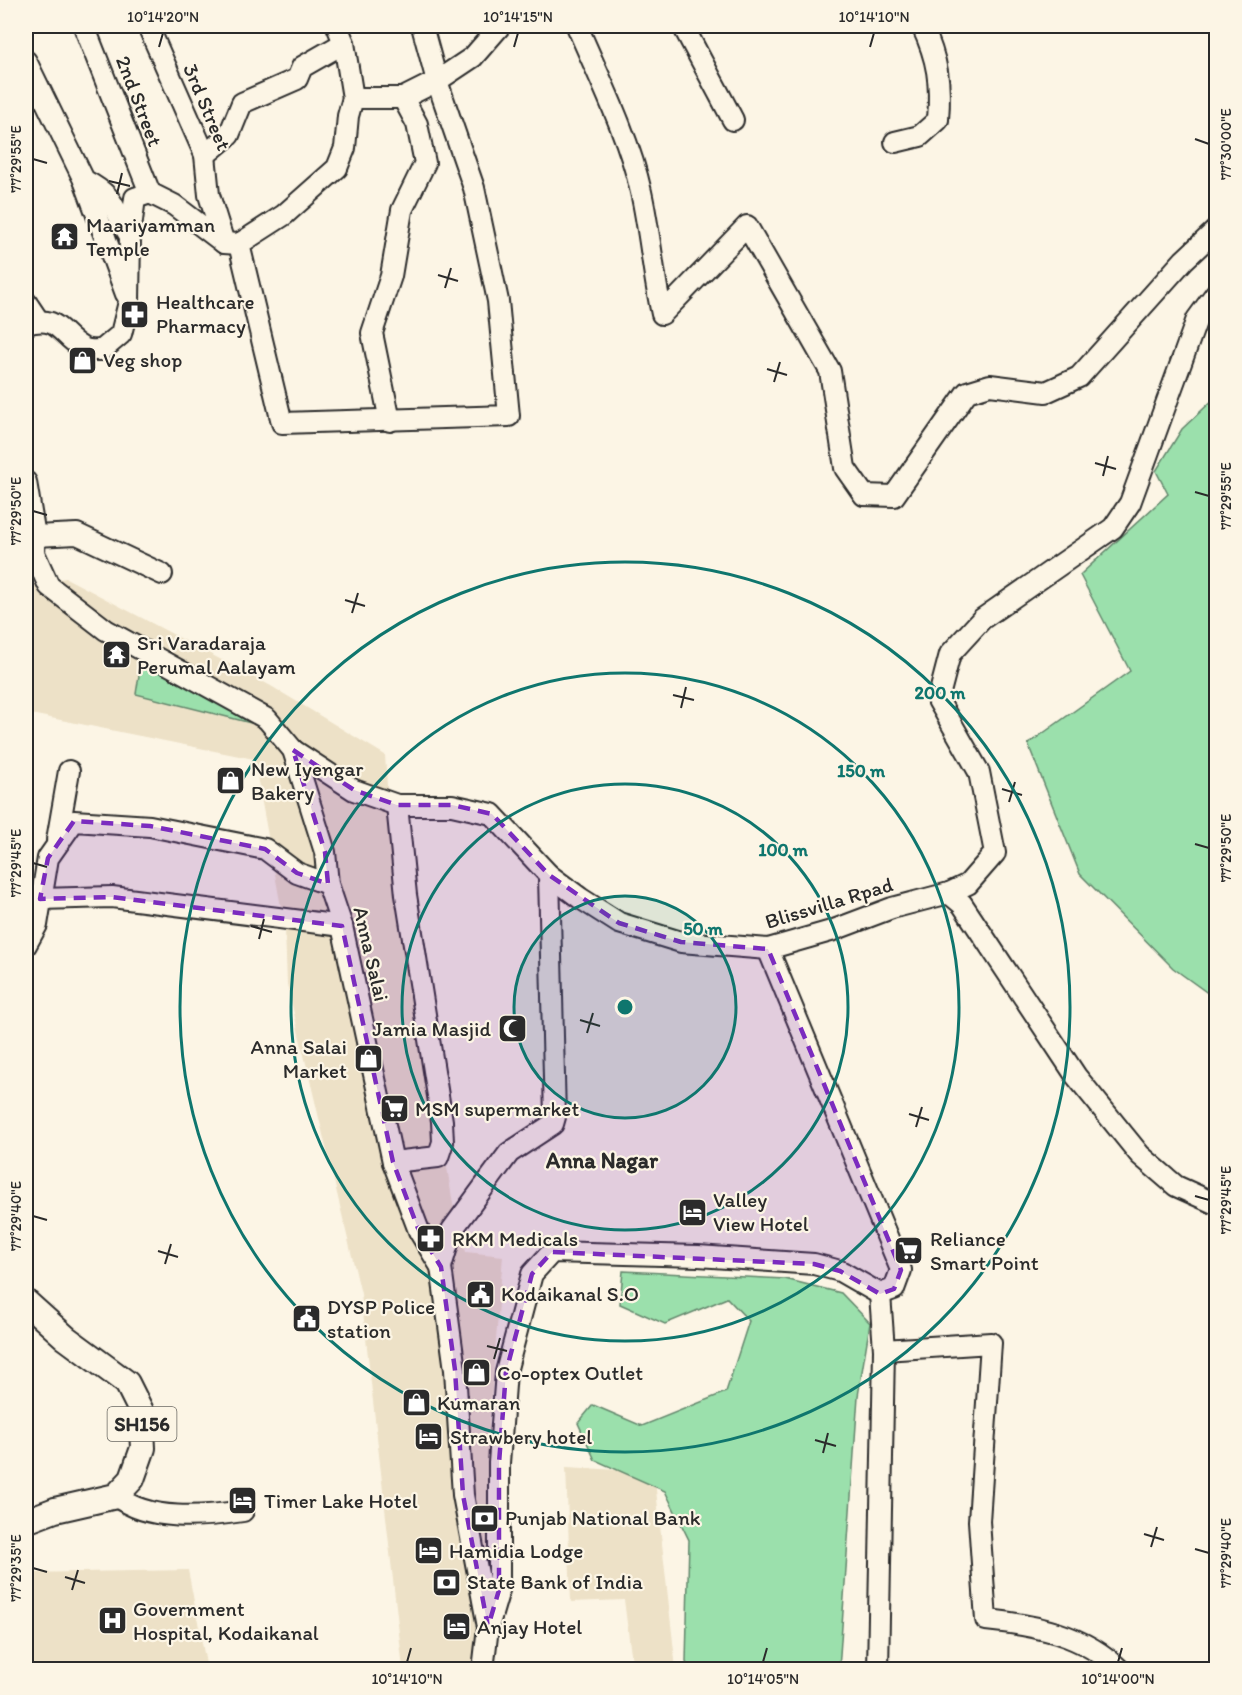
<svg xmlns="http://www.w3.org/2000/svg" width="1242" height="1695" font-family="Itim,sans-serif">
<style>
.built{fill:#ede1c7}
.green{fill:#9be0ac;stroke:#63866c;stroke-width:1.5}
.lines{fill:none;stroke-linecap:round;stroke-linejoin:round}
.minor-casing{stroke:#2b2b2b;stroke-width:24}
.major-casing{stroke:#2b2b2b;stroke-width:28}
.minor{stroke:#fcf5e5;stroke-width:20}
.major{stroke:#fcf5e5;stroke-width:24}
.marked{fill:#7b2cbf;fill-opacity:0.2;stroke:#7b2cbf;stroke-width:4.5;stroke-dasharray:12 8;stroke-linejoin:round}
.ticks{fill:none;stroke:#2b2b2b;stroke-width:2}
.ring{fill:none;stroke:#0f766e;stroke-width:3}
.labels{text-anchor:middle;stroke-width:4.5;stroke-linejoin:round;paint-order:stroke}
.shield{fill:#fcf5e5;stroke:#6a6863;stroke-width:1.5}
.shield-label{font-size:20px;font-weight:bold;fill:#2b2b2b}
.street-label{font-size:21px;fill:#2b2b2b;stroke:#fcf5e5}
.poi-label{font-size:21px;fill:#2b2b2b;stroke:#fcf5e5;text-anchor:start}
.neighbourhood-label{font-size:22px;font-weight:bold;fill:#2b2b2b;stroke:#fcf5e5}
.centre{fill:#0f766e;stroke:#fcf5e5;stroke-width:3}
.ring-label{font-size:18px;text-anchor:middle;font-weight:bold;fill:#0f766e;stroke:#fcf5e5;stroke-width:4.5;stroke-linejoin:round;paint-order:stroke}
.neatline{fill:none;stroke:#2b2b2b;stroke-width:2}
.ticks-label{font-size:15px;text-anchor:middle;fill:#2b2b2b}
</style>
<rect width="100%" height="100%" fill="#fcf5e5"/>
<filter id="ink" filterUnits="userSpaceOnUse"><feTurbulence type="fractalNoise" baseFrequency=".0167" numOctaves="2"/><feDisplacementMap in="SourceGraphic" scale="12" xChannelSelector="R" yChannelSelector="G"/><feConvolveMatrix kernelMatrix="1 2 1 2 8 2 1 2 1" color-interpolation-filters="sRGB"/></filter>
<g filter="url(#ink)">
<g class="built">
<path d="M 66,578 L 271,686 L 385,755 L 389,816 L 454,1210 L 466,1252 L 503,1256 L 489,1423 L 491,1553 L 468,1578 L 477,1634 L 475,1669 L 403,1669 L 361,1294 L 287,984 L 285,929 L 254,759 L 26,713 L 26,585 Z"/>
<path d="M 566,1467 L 654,1472 L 676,1669 L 633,1669 L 624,1600 L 571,1602 Z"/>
<path d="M 188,1570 L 207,1669 L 26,1669 L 26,1573 Z"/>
</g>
<g class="green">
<path d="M 1216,397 L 1216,999 L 1173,968 L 1080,874 L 1028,744 L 1130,671 L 1080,575 L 1168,494 L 1156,471 L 1182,429 Z"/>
<path d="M 142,657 L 251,723 L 136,694 Z"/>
<path d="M 623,1271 L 785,1279 L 841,1293 L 870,1323 L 858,1396 L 839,1669 L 690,1669 L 686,1662 L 689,1540 L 665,1491 L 595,1460 L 578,1423 L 593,1405 L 642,1426 L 726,1392 L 749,1321 L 727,1298 L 665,1324 L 620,1304 Z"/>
</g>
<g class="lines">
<defs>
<g id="minor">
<path d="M 84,26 L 150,193"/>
<path d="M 148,26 L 205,155 L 209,195 L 224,243"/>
<path d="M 337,26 L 344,43 L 353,98"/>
<path d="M 577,26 C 599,77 629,137 641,192 C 650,232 653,274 662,314 L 747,226 L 830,371 L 845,468 L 864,495 L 894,496 L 967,392 L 990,385 L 1046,392 L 1079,377 L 1184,260 L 1216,230"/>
<path d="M 683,26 L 733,120"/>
<path d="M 26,61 L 84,180 C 119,199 110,206 130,236"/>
<path d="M 895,142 L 920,136 L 938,120 C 941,83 938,60 922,26"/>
<path d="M 205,155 L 229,135 L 242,103 L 297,79 L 302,67 L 344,43"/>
<path d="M 84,180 L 126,294"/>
<path d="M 239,244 L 282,423 L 509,416 L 498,301 L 474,188 L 437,81 L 473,57 L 500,26"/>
<path d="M 26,302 L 38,320"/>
<path d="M 26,324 C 60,314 59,335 83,348 C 88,351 96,350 102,350 L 121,334 L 129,302 L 130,236 L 135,198 L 150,193 L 174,205 L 224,243 L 239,244 L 284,215 L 337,168 L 345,148 L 348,116 L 353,98 L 403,98 L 437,81 L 422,26"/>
<path d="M 390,421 L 372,333 L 391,276 L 402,210 L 425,163 L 417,124 L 403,98"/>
<path d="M 26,482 L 35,536 L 34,553 L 49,586 L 106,630 L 267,719 L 293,750 L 325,852 L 328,884 L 342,926 L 393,1162 L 419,1231 L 441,1267 L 455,1370 L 463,1495 L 488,1627 L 483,1670"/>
<path d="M 35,536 L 77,534 L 162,574"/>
<path d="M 293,750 L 354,790 L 397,805 L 452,805 L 492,814 L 549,875 L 580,898 L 619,923 L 681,942 L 768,949 L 831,931 L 892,908 L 949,893 L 962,904 L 1076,1076 L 1140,1155 L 1176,1186 L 1216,1204"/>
<path d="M 57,840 L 69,771"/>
<path d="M 949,893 L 968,884 L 995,853 L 979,772 L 938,700 L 950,654 L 982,619 L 1113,528 L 1130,503 L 1197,319 L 1216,293"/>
<path d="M 40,899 L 112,897 L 342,926"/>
<path d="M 26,945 L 37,925 L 48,858 L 74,821 L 150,826 L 265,849 L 297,873 L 328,884"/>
<path d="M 768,949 L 901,1270 L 894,1289 L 880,1294"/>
<path d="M 393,1162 L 438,1157 L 443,1142 L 442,1121 L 406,895 L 397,805"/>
<path d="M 441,1267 L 452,1230 L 509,1153 L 553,1124 L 555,1117 L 549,875"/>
<path d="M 884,1350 L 991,1343 L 979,1521 L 986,1620 C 1035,1625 1084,1634 1120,1670"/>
<path d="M 116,1496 C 149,1522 204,1517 243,1511"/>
<path d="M 489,1624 L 499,1590 L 499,1463 L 506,1372 L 532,1274 L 552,1252 L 698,1256 L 814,1264 L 840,1271 L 880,1294"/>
<path d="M 878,1670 L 884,1350 L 880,1294"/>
</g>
<path id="major" d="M 26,1302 L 66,1338 L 127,1383 L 141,1411 L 143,1448 L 132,1479 L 116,1496 L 55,1510 L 26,1521"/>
</defs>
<use href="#minor" class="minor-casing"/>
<use href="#major" class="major-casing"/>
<use href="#minor" class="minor"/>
<use href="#major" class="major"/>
</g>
</g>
<path class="marked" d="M 293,750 L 354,790 L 397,805 L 452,805 L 492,814 L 549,875 L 619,923 L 681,942 L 768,949 L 901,1270 L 894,1289 L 880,1294 L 840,1271 L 814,1264 L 552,1252 L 532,1274 L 506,1372 L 499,1463 L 499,1590 L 488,1627 L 463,1495 L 455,1370 L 441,1267 L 419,1231 L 393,1162 L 342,926 L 112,897 L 40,899 L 48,858 L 74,821 L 150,826 L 265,849 L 297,873 L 328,884 L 325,852 Z"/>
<path class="ticks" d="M 159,47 L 163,33M 514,47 L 518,33M 870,47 L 874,33M 1195,139 L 1209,144M 33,159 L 47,163M 109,181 L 130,186M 117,194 L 122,173M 438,275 L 458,281M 445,288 L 451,268M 767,369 L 787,375M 774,382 L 780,362M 1095,463 L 1116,469M 1103,476 L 1108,456M 1195,492 L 1209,496M 33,511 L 47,515M 345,600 L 365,606M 352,613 L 358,593M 673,695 L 694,700M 681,708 L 686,687M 1002,789 L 1022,795M 1009,802 L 1015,782M 1195,844 L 1209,848M 33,863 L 47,867M 251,926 L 272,932M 259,939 L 264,919M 580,1020 L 600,1026M 587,1033 L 593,1013M 909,1114 L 929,1120M 916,1127 L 922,1107M 1195,1196 L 1209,1200M 33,1216 L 47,1220M 158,1251 L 178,1257M 165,1264 L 171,1244M 487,1346 L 507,1351M 494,1359 L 500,1338M 815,1440 L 836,1446M 823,1453 L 828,1433M 1144,1534 L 1164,1540M 1151,1547 L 1157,1527M 1195,1549 L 1209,1553M 33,1568 L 47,1572M 65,1577 L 85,1583M 72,1590 L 78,1570M 407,1662 L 411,1648M 763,1662 L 767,1648M 1118,1662 L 1122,1648"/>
<circle cx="625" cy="1007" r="111" fill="#0f766e" fill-opacity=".12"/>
<g class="ring">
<circle cx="625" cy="1007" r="111"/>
<circle cx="625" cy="1007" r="223"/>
<circle cx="625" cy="1007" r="334"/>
<circle cx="625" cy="1007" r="445"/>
</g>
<defs>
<symbol id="temple-square" viewBox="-11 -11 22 22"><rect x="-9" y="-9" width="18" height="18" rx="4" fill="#2b2b2b" stroke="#fcf5e5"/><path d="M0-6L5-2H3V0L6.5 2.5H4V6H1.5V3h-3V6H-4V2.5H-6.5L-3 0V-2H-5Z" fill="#fff"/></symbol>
<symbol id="pharmacy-square" viewBox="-11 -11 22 22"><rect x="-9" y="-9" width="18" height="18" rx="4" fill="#2b2b2b" stroke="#fcf5e5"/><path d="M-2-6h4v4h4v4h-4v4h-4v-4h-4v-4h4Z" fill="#fff"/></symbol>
<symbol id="shop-square" viewBox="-11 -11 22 22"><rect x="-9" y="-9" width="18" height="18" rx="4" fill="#2b2b2b" stroke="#fcf5e5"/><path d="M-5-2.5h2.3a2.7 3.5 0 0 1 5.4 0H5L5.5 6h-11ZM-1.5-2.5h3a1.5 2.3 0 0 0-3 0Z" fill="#fff"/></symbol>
<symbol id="mosque-square" viewBox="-11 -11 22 22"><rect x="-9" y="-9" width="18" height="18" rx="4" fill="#2b2b2b" stroke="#fcf5e5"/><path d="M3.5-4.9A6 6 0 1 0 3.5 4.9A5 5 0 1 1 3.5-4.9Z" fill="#fff"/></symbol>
<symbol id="supermarket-square" viewBox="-11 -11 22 22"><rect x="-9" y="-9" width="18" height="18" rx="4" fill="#2b2b2b" stroke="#fcf5e5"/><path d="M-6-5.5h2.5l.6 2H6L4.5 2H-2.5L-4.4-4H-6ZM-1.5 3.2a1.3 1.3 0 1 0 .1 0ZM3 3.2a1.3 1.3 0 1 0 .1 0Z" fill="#fff"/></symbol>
<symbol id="hotel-square" viewBox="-11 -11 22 22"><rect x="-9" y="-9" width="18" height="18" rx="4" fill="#2b2b2b" stroke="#fcf5e5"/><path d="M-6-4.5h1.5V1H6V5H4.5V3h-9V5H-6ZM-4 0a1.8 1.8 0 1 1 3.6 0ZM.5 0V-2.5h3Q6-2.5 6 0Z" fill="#fff"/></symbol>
<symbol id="civic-square" viewBox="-11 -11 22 22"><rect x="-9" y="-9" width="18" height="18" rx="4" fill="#2b2b2b" stroke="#fcf5e5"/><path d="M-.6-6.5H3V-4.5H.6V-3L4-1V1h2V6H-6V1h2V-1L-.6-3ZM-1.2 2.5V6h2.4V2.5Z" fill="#fff"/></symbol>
<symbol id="bank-square" viewBox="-11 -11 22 22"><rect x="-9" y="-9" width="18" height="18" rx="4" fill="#2b2b2b" stroke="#fcf5e5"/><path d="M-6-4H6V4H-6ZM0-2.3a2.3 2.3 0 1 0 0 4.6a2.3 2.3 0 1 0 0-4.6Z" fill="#fff"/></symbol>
<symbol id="hospital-square" viewBox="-11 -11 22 22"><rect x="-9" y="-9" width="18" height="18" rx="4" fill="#2b2b2b" stroke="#fcf5e5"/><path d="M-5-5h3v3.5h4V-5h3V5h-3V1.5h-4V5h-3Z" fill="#fff"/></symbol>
</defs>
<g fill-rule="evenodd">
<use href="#temple-square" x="48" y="220" width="33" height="33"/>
<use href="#pharmacy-square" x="118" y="298" width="33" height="33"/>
<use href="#shop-square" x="66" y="344" width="33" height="33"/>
<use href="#temple-square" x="100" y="638" width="33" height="33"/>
<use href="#shop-square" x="214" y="764" width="33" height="33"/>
<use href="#mosque-square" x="496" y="1012" width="33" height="33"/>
<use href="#shop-square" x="352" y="1042" width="33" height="33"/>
<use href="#supermarket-square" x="378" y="1092" width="33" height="33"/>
<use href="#hotel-square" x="676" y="1196" width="33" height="33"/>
<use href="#pharmacy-square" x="414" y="1222" width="33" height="33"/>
<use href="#supermarket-square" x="892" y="1234" width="33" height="33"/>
<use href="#civic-square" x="464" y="1278" width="33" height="33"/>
<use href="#civic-square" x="290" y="1302" width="33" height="33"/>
<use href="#shop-square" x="460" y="1356" width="33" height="33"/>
<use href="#shop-square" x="400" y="1386" width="33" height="33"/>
<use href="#hotel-square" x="412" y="1420" width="33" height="33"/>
<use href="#hotel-square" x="226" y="1484" width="33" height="33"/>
<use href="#bank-square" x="468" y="1502" width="33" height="33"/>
<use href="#hotel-square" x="412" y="1534" width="33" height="33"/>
<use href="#bank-square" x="430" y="1566" width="33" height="33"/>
<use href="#hospital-square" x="96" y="1604" width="33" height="33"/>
<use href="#hotel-square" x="440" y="1610" width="33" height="33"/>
</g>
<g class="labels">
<rect class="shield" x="107.5" y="1407" width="69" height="34" rx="4.5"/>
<g class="shield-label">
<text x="142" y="1431">SH156</text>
</g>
<g class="street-label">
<text transform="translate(139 101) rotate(69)" y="7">2nd Street</text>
<text transform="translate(207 107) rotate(67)" y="7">3rd Street</text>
<text transform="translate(829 903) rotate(-17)" y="7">Blissvilla Rpad</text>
<text transform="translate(371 954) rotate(77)" y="7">Anna Salai</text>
</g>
<g class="poi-label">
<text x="86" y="232">Maariyamman<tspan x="86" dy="24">Temple</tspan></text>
<text x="156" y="309">Healthcare<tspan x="156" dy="24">Pharmacy</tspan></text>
<text x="103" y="367">Veg shop</text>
<text x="137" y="650">Sri Varadaraja<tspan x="137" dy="24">Perumal Aalayam</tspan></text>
<text x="251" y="776">New Iyengar<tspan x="251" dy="24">Bakery</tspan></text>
<text x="491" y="1036" text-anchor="end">Jamia Masjid</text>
<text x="347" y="1054" text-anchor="end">Anna Salai<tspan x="347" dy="24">Market</tspan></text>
<text x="415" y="1116">MSM supermarket</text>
<text x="713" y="1207">Valley<tspan x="713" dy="24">View Hotel</tspan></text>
<text x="452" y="1246">RKM Medicals</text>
<text x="930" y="1246">Reliance<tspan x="930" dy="24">Smart Point</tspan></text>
<text x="501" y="1301">Kodaikanal S.O</text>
<text x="327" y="1314">DYSP Police<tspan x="327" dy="24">station</tspan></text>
<text x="497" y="1380">Co-optex Outlet</text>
<text x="437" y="1410">Kumaran</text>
<text x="450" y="1444">Strawbery hotel</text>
<text x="264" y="1508">Timer Lake Hotel</text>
<text x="505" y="1525">Punjab National Bank</text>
<text x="449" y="1558">Hamidia Lodge</text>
<text x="467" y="1589">State Bank of India</text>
<text x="133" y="1616">Government<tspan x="133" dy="24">Hospital, Kodaikanal</tspan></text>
<text x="477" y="1634">Anjay Hotel</text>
</g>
<g class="neighbourhood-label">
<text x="602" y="1168">Anna Nagar</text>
</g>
</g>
<circle cx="625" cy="1007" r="9" class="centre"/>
<g class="ring-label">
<text x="940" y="699">200 m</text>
<text x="861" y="777">150 m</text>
<text x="783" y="856">100 m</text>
<text x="703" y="935">50 m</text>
</g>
<rect width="1242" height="1695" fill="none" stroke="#fcf5e5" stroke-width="66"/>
<rect x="33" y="33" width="1176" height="1629" class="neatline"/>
<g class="ticks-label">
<text x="163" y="22">10°14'20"N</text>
<text x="518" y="22">10°14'15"N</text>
<text x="874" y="22">10°14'10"N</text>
<text transform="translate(1226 144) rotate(-90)" y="5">77°30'00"E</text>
<text transform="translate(16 159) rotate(-90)" y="5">77°29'55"E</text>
<text transform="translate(1226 496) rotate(-90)" y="5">77°29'55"E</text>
<text transform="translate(16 511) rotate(-90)" y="5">77°29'50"E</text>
<text transform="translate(1226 848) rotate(-90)" y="5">77°29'50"E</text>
<text transform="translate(16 863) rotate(-90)" y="5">77°29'45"E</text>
<text transform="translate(1226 1200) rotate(-90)" y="5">77°29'45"E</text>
<text transform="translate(16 1216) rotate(-90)" y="5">77°29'40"E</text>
<text transform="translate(1226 1553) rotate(-90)" y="5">77°29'40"E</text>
<text transform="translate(16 1568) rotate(-90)" y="5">77°29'35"E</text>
<text x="407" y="1684">10°14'10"N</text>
<text x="763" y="1684">10°14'05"N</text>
<text x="1118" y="1684">10°14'00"N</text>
</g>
</svg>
